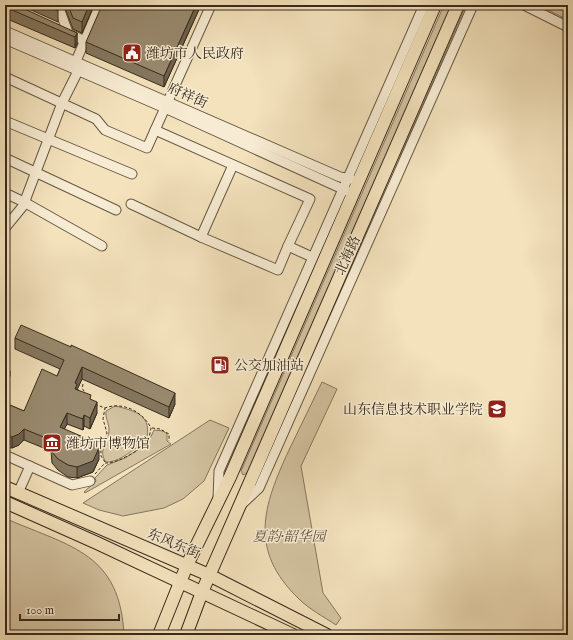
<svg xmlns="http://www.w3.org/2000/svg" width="573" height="640" font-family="'IM FELL English','Noto Serif SC',serif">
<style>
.green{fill:#d3c3a1;stroke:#86765e}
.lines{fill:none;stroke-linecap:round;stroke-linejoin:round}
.minor-casing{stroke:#675843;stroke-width:11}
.major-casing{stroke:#382a1b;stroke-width:14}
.path{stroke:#382a1b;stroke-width:1;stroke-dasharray:3 2;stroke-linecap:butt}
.minor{stroke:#f7ecd3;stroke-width:9}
.major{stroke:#f3e2bc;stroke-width:12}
.wall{fill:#84775f;stroke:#382a1b}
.shaded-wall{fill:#6b614e;stroke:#382a1b}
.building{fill:#998a6f;stroke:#382a1b}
.labels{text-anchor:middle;stroke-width:3;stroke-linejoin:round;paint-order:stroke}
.poi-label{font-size:14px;fill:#382a1b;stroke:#f7ecd3;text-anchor:start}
.street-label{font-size:14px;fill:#382a1b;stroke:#f7ecd3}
.park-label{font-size:14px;font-style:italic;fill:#5f503c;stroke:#f7ecd3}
</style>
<rect width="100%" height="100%" fill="#f3e2bc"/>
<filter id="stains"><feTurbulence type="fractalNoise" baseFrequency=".005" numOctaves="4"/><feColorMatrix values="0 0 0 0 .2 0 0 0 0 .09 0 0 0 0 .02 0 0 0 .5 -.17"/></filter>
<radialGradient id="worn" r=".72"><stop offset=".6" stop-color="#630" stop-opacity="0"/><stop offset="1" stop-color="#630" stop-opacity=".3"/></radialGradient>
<g class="green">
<path d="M 444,5 L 453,5 L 255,457 L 247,473 L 243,475 L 241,471 Z"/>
<path d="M 466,5 L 469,5 L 403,158 L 400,157 Z"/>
<path d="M 538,5 L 568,5 L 568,20 Z"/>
<path d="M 285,333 L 288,334 L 250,416 L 249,415 Z"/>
<path d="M 322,382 L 337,389 L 301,466 L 323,593 L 341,618 L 336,625 C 324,617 309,609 299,599 C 248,550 263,506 289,450 C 300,427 311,405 322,382 Z"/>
<path d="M 115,406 C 137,411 153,416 146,441 C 135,448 119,463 106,462 C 97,450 109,442 109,430 C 109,423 105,418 106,411 Z"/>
<path d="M 210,420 L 229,428 L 204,481 L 183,499 L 164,508 L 123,516 L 99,510 L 83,503 Z"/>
<path d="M 154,430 L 163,431 L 167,434 L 167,441 L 171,444 L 85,493 L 84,492 L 96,481 L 95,478 L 107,465 L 125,458 L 148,443 Z"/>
<path d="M 9,520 C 72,547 120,554 124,635 L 5,635 L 5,522 L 7,523 Z"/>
</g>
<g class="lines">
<defs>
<g id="minor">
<path d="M 58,5 L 68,33"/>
<path d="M 524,5 L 568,27"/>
<path d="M 5,31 L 340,177 L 351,179"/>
<path d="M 66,32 L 85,41"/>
<path d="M 5,39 L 165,108 L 347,191"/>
<path d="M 76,61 L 100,5"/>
<path d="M 5,77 L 96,119 L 105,130 L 147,148 L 211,5"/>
<path d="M 5,121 L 132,174"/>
<path d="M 155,130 L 310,199 L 288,246 L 312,257"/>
<path d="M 5,158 L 116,210"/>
<path d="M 233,165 L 201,237 L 278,270 L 288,246"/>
<path d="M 5,193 L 24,202 L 102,246"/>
<path d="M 131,204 L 201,237"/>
<path d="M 5,228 L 23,206 L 62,103 L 78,71"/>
<path d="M 5,455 L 72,485 L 90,481"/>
<path d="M 18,493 L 30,466"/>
<path d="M 218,499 L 219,471 L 424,5"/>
<path d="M 241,505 L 259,488 L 473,5"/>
</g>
<g id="major">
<path d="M 5,487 L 209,575 L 327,635"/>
<path d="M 5,502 L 97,543 L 293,635"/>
<path d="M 159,635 L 187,565 L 230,477 L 435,5"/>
<path d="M 186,635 L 202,592 L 458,5"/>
</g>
</defs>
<use href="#minor" class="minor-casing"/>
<use href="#major" class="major-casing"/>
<g class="path">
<path d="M 83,384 L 82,388 L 86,394"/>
<path d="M 152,428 L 160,429 L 169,434 L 169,441"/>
<path d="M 105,462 L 101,456 L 101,448 L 107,433 L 103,419 L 105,408"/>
<path d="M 95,474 L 105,463 C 116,464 138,451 146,444 C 149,440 150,433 151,428 C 143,412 123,401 105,408 L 97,405"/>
</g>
<use href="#minor" class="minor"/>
<use href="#major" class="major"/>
</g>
<g class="wall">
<path d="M 5,5 L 77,33 L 77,44 L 75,48 L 5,18 Z"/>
<path d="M 20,5 L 56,5 L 58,11 L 58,22 Z"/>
<path d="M 64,5 L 94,5 L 82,33 L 73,29 Z"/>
<path d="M 201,5 L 164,87 L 86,53 L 86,42 Z"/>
<path d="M 15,338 L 175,404 L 169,418 L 82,379 L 77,389 L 91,400 L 97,413 L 90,429 L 84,426 L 83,430 L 67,424 L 64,429 L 99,459 L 93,472 L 77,478 L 68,477 L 58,470 L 52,463 L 51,451 L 24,440 L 19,445 L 12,448 L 5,447 L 5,403 L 24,411 L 57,376 L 60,369 L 15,349 Z"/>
</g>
<g class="shaded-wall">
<path d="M 89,5 L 94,5 L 82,33 L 82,22 Z"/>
<path d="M 196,5 L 201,5 L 164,87 L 164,76 Z"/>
<path d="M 77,33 L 77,44 L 75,48 L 75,37 Z"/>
<path d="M 82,367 L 82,379 L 77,390 L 75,400 L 75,383 Z"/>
<path d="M 10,371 L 10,376 L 5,387 L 5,382 Z"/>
<path d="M 175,393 L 175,404 L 169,418 L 169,407 Z"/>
<path d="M 97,402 L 97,413 L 90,429 L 90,418 Z"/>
<path d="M 67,413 L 67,424 L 60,438 L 60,427 Z"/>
<path d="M 84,415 L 84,426 L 83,430 L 83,419 Z"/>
<path d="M 24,429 L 24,440 L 19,445 L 12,448 L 12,437 Z"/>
<path d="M 99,448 L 99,459 L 93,472 L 77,478 L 77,467 Z"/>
</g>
<g class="building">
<path d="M 5,5 L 16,5 L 77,33 L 75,37 L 5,7 Z"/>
<path d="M 45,5 L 56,5 L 58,11 Z"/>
<path d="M 68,5 L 89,5 L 82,22 L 73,18 Z"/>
<path d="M 102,5 L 196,5 L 164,76 L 86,42 Z"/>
<path d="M 21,325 L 71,347 L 71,345 L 175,393 L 169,407 L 82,367 L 75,383 L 77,384 L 75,389 L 91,395 L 90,399 L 97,402 L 90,418 L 84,415 L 83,419 L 67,413 L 60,427 L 97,443 L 99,448 L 93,461 L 77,467 L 68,465 L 58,459 L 52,452 L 51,440 L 24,429 L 19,434 L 12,437 L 5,436 L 5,403 L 24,411 L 42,369 L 57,376 L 64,360 L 15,338 Z"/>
<path d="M 5,369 L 10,371 L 5,382 Z"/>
</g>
<defs>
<symbol id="civic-square" viewBox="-11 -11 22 22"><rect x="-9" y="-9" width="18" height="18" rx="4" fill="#8f2418" stroke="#f7ecd3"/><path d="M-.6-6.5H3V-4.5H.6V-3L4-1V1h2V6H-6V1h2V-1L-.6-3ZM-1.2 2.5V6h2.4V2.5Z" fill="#fff"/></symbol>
<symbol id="fuel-square" viewBox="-11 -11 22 22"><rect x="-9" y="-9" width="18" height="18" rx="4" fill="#8f2418" stroke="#f7ecd3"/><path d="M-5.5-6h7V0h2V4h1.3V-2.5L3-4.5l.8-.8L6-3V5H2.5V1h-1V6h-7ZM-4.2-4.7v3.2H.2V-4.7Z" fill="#fff"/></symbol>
<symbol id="university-square" viewBox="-11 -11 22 22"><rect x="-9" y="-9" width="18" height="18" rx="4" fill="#8f2418" stroke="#f7ecd3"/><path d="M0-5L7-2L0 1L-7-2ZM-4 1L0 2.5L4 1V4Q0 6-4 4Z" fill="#fff"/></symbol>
<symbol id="museum-square" viewBox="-11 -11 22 22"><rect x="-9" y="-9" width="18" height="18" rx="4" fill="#8f2418" stroke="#f7ecd3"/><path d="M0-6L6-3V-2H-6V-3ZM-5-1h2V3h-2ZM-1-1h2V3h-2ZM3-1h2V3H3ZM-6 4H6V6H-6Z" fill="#fff"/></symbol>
</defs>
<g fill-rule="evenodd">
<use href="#civic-square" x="121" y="42" width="22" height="22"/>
<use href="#fuel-square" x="209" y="354" width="22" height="22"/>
<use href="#university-square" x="486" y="398" width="22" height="22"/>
<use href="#museum-square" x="41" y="432" width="22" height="22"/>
</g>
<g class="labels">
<g class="poi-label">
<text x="146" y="58">潍坊市人民政府</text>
<text x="234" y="370">公交加油站</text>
<text x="483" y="414" text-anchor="end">山东信息技术职业学院</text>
<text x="66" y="448">潍坊市博物馆</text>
</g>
<g class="street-label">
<text transform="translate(188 95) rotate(24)" y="5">府祥街</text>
<text transform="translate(347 255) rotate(-66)" y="5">北海路</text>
<text transform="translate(174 543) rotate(23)" y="5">东风东街</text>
</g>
<g class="park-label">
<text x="289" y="541">夏韵·韶华园</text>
</g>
</g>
<rect width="573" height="640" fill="none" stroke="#f3e2bc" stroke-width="20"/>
<rect x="6" y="6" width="561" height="628" fill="none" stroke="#382a1b" stroke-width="2"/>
<rect x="10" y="10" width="553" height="620" fill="none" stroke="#382a1b"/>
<path d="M20 614v6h99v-6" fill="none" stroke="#382a1b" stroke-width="2"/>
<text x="26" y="614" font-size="12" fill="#382a1b" stroke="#f7ecd3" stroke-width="3" paint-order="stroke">100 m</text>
<rect width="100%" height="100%" filter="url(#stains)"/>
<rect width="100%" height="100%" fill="url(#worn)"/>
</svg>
